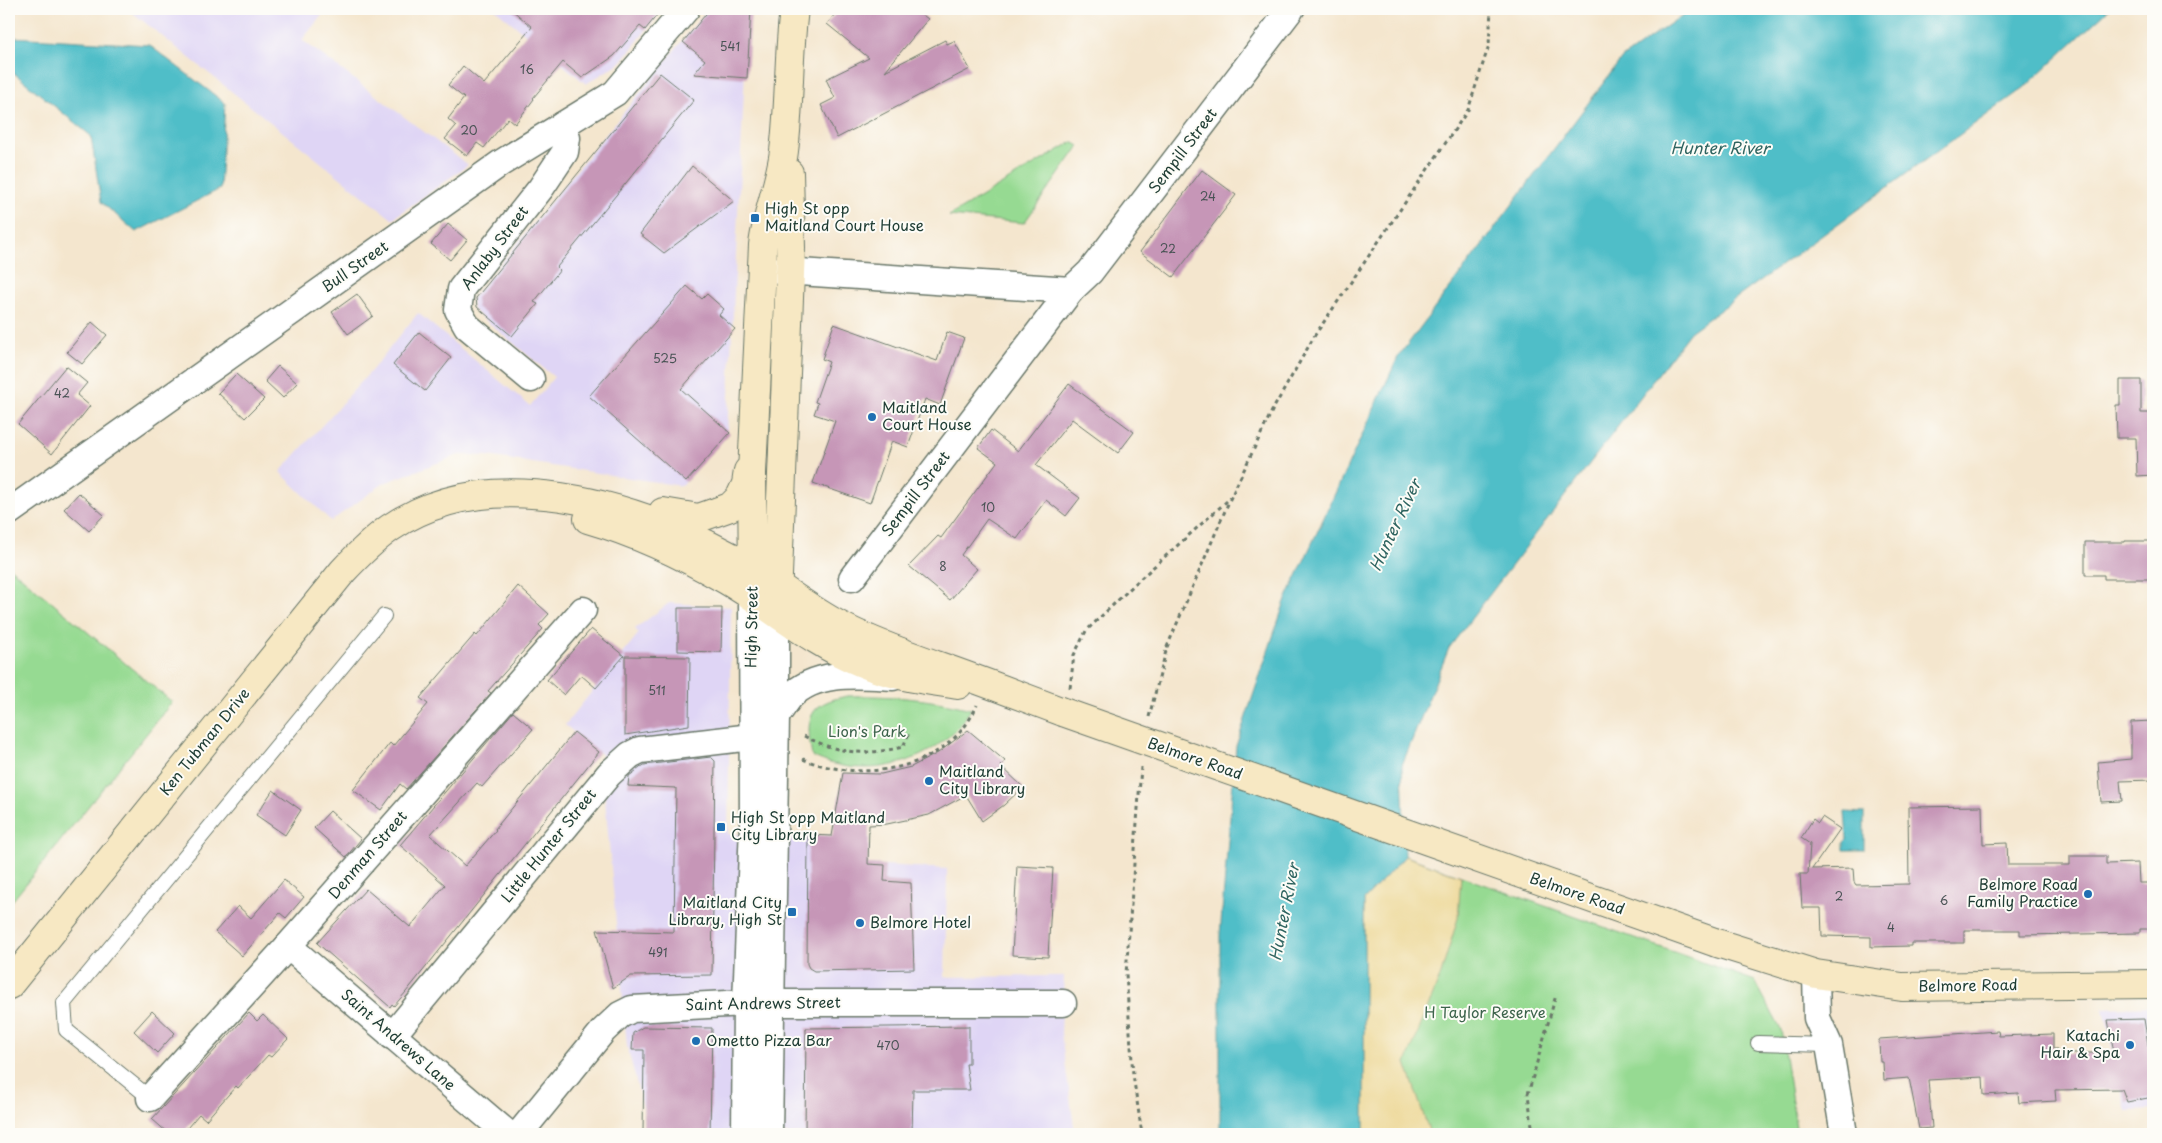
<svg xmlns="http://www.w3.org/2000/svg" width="2162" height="1143" font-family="'Playpen Sans',sans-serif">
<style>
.built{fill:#dfd5f5}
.green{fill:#96da92;stroke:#5a8c63}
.sand{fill:#eeda9e;stroke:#868c69}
.water{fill:#50bec8;stroke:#387e7e}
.building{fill:#c696b7}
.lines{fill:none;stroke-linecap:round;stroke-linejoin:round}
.service-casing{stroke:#6a786a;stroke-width:16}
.minor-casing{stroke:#6a786a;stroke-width:29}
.secondary-casing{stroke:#6a786a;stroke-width:30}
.path{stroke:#6a786a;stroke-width:3;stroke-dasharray:4 4;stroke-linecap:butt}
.service{stroke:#fff;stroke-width:14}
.minor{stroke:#fff;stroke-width:26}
.secondary{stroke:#f7e8c3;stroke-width:28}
.secondary-bridge-casing{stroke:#6a786a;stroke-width:30;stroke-linecap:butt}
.secondary-bridge{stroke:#f7e8c3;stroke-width:28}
.poi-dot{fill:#1f6fb2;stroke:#fdfcf7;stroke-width:2}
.labels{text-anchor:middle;stroke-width:4;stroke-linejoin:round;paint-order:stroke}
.number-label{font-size:12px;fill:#495355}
.street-label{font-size:15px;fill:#1f3d34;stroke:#fdfcf7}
.poi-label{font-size:15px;fill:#1f3d34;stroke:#fdfcf7;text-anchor:start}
.park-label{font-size:15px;fill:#3d644c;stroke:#fdfcf7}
.water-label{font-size:16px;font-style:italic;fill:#2e6460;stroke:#fdfcf7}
</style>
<rect width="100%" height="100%" fill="#fdfcf7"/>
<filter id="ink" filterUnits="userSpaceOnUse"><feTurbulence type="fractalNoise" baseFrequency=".02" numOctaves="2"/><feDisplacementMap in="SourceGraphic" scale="10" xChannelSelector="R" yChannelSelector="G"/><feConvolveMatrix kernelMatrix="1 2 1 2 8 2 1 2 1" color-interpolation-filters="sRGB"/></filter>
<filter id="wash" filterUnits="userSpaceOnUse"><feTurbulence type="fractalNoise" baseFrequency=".0096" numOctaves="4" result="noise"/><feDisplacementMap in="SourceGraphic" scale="20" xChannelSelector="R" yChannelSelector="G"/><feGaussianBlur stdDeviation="1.12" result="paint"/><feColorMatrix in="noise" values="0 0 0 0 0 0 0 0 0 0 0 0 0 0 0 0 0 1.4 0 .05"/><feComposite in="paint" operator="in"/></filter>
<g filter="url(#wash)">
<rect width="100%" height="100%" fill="#f4e6ce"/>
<g class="built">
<path d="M 128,9 L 327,9 L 302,40 L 468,165 L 392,219 Z"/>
<path d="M 495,9 L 663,9 L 621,62 L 586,84 Z"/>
<path d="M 708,9 L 748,9 L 727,435 L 682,486 L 488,456 L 459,455 L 384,483 L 331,521 L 280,472 L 372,370 L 418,313 L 530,406 L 554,377 L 473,310 L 472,299 Z"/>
<path d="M 669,603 L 731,607 L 728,834 L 869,836 L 868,864 L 947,869 L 945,977 L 1064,976 L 1061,1033 L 1075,1134 L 650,1134 L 627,1046 L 601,754 L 565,725 L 639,633 L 635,629 Z"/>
<path d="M 2153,1006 L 2153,1110 L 2127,1111 L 2117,1074 L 2104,1008 Z"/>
</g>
<g class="green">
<path d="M 1072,142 L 1079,146 L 1024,223 L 949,216 Z"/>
<path d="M 9,567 L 172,702 L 9,905 Z"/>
<path d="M 848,696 C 890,695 931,699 971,709 C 940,763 867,783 812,756 C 805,718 808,703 848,696 Z"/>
<path d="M 1405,856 L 1755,981 L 1781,1030 L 1797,1134 L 1364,1134 Z"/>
</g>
<path class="sand" d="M 1405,856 L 1461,876 L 1458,918 L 1440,977 L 1406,1063 L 1430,1134 L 1364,1134 L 1364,900 Z"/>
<g class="water">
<path d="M 1691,9 L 2109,9 L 2025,87 L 1690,332 L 1449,648 L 1402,765 L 1405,856 L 1364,900 L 1364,1134 L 1220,1134 L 1220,935 L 1236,746 L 1284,604 L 1398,357 L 1622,58 Z"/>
<path d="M 12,37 L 149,45 L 225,103 L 220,189 L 136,232 L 101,202 L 91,136 L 9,69 L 9,43 Z"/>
<path d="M 1845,812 L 1864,813 L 1864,850 L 1844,850 L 1844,842 L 1847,839 Z"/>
</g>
<g id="blocks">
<g class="building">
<path d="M 511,9 L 662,9 L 645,30 L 640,26 L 614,56 L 582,78 L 563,62 L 533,98 L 534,99 L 515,124 L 508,118 L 484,148 L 477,143 L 467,156 L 445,139 L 456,126 L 448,119 L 464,98 L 448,85 L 463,66 L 484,84 L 532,27 Z"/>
<path d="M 710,9 L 751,9 L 747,78 L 694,74 L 705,60 L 683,42 Z"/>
<path d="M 839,9 L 915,9 L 928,19 L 885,71 L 945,40 L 947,44 L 954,41 L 970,69 L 837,138 L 821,105 L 835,98 L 826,79 L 869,58 L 827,24 Z"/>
<path d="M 660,73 L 694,100 L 557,267 L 560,270 L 534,302 L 538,304 L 512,336 L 477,307 L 476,298 Z"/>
<path d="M 692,166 L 734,201 L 664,253 L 640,234 Z"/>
<path d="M 1202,170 L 1236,195 L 1173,277 L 1140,252 Z"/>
<path d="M 448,224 L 467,240 L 450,260 L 431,244 Z"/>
<path d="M 687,286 L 702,299 L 707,294 L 724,309 L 719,315 L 735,329 L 681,389 L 730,433 L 686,482 L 589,396 Z"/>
<path d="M 357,294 L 373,316 L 348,334 L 332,312 Z"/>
<path d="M 92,322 L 107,335 L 82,364 L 67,352 Z"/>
<path d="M 834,324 L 937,361 L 947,332 L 964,338 L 940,405 L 925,399 L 908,447 L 892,441 L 870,503 L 813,483 L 835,421 L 814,414 L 818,403 L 815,402 L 829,362 L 822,359 Z"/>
<path d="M 419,332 L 451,358 L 425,391 L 393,365 Z"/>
<path d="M 66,366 L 87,383 L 77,395 L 90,406 L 52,454 L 18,424 Z"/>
<path d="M 278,366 L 297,383 L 283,398 L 265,381 Z"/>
<path d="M 236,374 L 264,399 L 245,418 L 218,393 Z"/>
<path d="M 2120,380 L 2141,380 L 2141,413 L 2153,413 L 2153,475 L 2137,476 L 2136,438 L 2117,438 L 2116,405 L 2120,405 Z"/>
<path d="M 1069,384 L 1134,432 L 1118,453 L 1072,419 L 1036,465 L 1080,498 L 1066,516 L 1046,500 L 1017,539 L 987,519 L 961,555 L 977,569 L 950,600 L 909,566 L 938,536 L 941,538 L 997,462 L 978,448 L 991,430 L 1018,451 Z"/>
<path d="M 79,493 L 104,515 L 89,531 L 64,509 Z"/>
<path d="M 2125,541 L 2153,541 L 2153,579 L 2104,579 L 2104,575 L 2085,575 L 2085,542 L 2125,542 Z"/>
<path d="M 518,586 L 549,614 L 539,625 L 543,629 L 488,691 L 491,693 L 406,789 L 400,784 L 381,810 L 353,790 L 390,743 L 393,746 L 428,704 L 420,698 L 475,634 L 477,636 Z"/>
<path d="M 678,608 L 722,608 L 721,652 L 678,651 Z"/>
<path d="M 591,629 L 624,656 L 596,688 L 581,675 L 564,695 L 547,680 Z"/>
<path d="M 625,656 L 690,657 L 689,725 L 625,735 Z"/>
<path d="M 513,712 L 533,729 L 482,787 L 477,783 L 430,835 L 465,866 L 496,830 L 495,829 L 574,732 L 599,752 L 406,992 L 394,1006 L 392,1004 L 390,1007 L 317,943 L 366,889 L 410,927 L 445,885 L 400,845 Z"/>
<path d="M 2152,721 L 2153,780 L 2120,781 L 2122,801 L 2101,802 L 2098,762 L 2131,759 L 2131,722 Z"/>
<path d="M 968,730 L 1005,761 L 1001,766 L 1023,787 L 1004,805 L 982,821 L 966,795 L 929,815 L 887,824 L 869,825 L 868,864 L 885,865 L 884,881 L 911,883 L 914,969 L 814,971 L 809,968 L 807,964 L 808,835 L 832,836 L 843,773 L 881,774 L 911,767 L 938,753 Z"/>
<path d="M 711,757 L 715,761 L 712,975 L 631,976 L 613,988 L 597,930 L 674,932 L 676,788 L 628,786 L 629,776 L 644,765 Z"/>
<path d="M 273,790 L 301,810 L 285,835 L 256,815 Z"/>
<path d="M 1982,806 L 1983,844 L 2007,843 L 2008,865 L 2070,865 L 2070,856 L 2106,856 L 2106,864 L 2138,863 L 2139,883 L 2153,883 L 2153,929 L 2140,929 L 2140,933 L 2020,935 L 2020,930 L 1964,930 L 1964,943 L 1911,943 L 1911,946 L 1871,947 L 1871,937 L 1822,936 L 1821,908 L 1802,908 L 1800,874 L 1808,874 L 1810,844 L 1801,838 L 1813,819 L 1818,823 L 1822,817 L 1840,829 L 1812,869 L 1853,868 L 1854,882 L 1856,885 L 1909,884 L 1908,807 Z"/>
<path d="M 330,811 L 361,839 L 346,857 L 314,828 Z"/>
<path d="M 1017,866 L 1053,868 L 1048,957 L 1012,955 Z"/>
<path d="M 284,880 L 304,897 L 286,918 L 280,913 L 242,956 L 215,932 L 238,906 L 251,918 Z"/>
<path d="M 152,1011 L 175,1033 L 157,1053 L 134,1031 Z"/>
<path d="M 249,1013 L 257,1021 L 263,1015 L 288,1039 L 271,1057 L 268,1055 L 238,1088 L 236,1086 L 206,1120 L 199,1114 L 182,1134 L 169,1134 L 152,1119 Z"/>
<path d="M 2144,1019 L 2153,1076 L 2153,1097 L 2127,1102 L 2122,1089 L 2055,1090 L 2056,1101 L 2019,1103 L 2018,1093 L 1984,1095 L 1983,1077 L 1928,1080 L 1932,1128 L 1919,1129 L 1909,1078 L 1884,1080 L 1883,1062 L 1880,1062 L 1879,1039 L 1998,1031 L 1999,1036 L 2053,1034 L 2053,1049 L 2057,1049 L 2057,1053 L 2114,1053 L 2108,1020 Z"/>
<path d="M 969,1026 L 969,1064 L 966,1064 L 970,1090 L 913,1090 L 912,1134 L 805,1134 L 806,1028 Z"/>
<path d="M 643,1027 L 712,1028 L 710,1134 L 643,1134 L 644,1050 L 632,1050 L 633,1033 Z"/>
</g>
</g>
</g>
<g filter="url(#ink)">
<use href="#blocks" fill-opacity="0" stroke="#6a786a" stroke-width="1"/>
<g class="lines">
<defs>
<g id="service">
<path d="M 1758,1043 L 1829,1045"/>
<path d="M 150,1098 L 66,1030 L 64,1003 L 384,616"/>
</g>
<g id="minor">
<path d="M 769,270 L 1071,290"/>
<path d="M 531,379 L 467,326 L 458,310 L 461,289 L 541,188 L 565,152 L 567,138 L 563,125"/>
<path d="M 9,512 L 501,163 L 615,93 L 686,9"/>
<path d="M 852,578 L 1071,290 L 1090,272 L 1291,9"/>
<path d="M 776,716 C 781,710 785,703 790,697 C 816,670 859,675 893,677"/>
<path d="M 288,946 L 508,1134"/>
<path d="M 1816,974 L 1817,1018 L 1829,1045 L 1844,1134"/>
<path d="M 392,1036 L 609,774 L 630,755 L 640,750 L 752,737"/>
<path d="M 150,1098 L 288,946 L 583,610"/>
<path d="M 519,1134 L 603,1031 L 620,1015 L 632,1009 L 746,1003 L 1063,1003"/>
<path d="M 745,1134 L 746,1003 L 753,825 L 752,597"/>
<path d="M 769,1134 L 776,716 L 776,614"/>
</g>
<g id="secondary">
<path d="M 663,512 L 699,518 L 730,507 L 740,497 L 746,484 L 748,471"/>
<path d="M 588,519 C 636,533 683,555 726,580 C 772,607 812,643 862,663 C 892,676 926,680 958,685"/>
<path d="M 753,584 L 752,473 L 763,245 C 767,213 780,183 784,151 C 790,104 788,56 794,9"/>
<path d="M 777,600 L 791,248 L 789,173"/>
<path d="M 1717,943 L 1816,974 L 1902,987 L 2153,984"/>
<path d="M 9,985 L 343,571 C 358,555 373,540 390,528 C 489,460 634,504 730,556 C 769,576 802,606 841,626 C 871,642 904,653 936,665 C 979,680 1021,696 1063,712"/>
</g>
</defs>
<use href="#service" class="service-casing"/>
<use href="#minor" class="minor-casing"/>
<use href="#secondary" class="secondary-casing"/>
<g class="path">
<path d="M 1070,688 L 1074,655 L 1086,631 L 1140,579 L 1227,501"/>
<path d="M 1149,717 L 1167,647 L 1230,499 L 1272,411 L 1315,335 L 1468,110 L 1489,45 L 1491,9"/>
<path d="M 804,736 C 840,754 864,756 903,747 L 909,733"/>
<path d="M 803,759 C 863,784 949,771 977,705"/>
<path d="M 1141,767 L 1126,974 L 1133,1075 L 1142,1134"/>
<path d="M 1533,1134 L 1528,1094 L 1556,995"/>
</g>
<use href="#service" class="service"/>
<use href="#minor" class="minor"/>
<use href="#secondary" class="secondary"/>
<defs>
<path id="secondary-bridge" d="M 1063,712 L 1717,943"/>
</defs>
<use href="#secondary-bridge" class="secondary-bridge-casing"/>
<use href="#secondary-bridge" class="secondary-bridge"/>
</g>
</g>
<g class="poi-dot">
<rect x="750" y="213" width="10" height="10" rx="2.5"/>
<circle cx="872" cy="417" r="5"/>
<circle cx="929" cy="781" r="5"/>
<rect x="716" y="822" width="10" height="10" rx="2.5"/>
<circle cx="2088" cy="894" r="5"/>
<rect x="787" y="907" width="10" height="10" rx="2.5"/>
<circle cx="860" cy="923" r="5"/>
<circle cx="696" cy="1041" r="5"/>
<circle cx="2130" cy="1045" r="5"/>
</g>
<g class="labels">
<g class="number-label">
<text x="730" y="51">541</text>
<text x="527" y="74">16</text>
<text x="469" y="135">20</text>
<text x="1208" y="201">24</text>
<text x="1168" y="253">22</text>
<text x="665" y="363">525</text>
<text x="62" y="398">42</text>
<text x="988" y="512">10</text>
<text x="943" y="571">8</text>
<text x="657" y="695">511</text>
<text x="1839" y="901">2</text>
<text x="1944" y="905">6</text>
<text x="1891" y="932">4</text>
<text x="658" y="957">491</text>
<text x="888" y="1050">470</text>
</g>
<g class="street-label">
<text transform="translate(1183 151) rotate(-53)" y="5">Sempill Street</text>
<text transform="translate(495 248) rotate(-53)" y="5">Anlaby Street</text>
<text transform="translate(355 267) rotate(-35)" y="5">Bull Street</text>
<text transform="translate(916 494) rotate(-53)" y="5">Sempill Street</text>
<text transform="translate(752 627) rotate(-89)" y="5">High Street</text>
<text transform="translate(205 742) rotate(-51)" y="5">Ken Tubman Drive</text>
<text transform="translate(1195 759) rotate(19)" y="5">Belmore Road</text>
<text transform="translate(549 846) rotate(-51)" y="5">Little Hunter Street</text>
<text transform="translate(368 855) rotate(-49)" y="5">Denman Street</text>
<text transform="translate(1577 894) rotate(19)" y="5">Belmore Road</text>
<text transform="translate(1968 986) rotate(-1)" y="5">Belmore Road</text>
<text transform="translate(763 1004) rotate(-1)" y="5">Saint Andrews Street</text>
<text transform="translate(398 1040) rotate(41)" y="5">Saint Andrews Lane</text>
</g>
<g class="poi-label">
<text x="765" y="214">High St opp<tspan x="765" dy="17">Maitland Court House</tspan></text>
<text x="882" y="413">Maitland<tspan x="882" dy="17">Court House</tspan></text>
<text x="939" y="777">Maitland<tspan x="939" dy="17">City Library</tspan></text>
<text x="731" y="823">High St opp Maitland<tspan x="731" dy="17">City Library</tspan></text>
<text x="2078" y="890" text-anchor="end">Belmore Road<tspan x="2078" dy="17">Family Practice</tspan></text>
<text x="782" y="908" text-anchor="end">Maitland City<tspan x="782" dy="17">Library, High St</tspan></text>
<text x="870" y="928">Belmore Hotel</text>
<text x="2120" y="1041" text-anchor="end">Katachi<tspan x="2120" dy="17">Hair &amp; Spa</tspan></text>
<text x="706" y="1046">Ometto Pizza Bar</text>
</g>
<g class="park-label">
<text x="867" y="737">Lion's Park</text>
<text x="1485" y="1018">H Taylor Reserve</text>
</g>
<g class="water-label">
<text x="1720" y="154">Hunter River</text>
<text transform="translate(1395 525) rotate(-65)" y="6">Hunter River</text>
<text transform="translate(1284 912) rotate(-79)" y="6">Hunter River</text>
</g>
</g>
<rect width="2162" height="1143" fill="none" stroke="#fdfcf7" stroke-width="30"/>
</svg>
